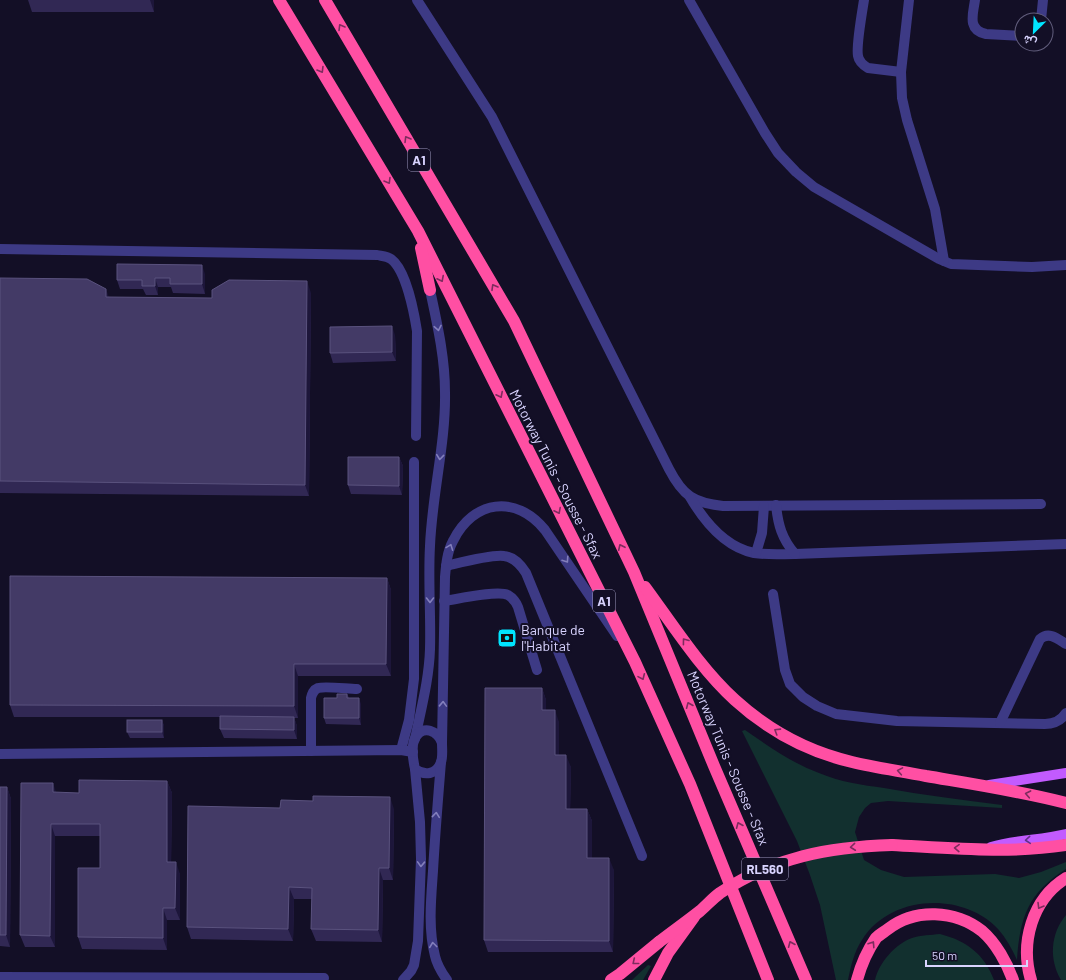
<svg xmlns="http://www.w3.org/2000/svg" width="1066" height="980" font-family="Barlow,Vazirmatn,sans-serif">
<style>
.green{fill:#12302f}
.lines{fill:none;stroke-linecap:round;stroke-linejoin:round}
.minor{stroke:#3d3a85;stroke-width:10}
.major{stroke:#c25bff;stroke-width:10}
.highway{stroke:#ff4fa3;stroke-width:12}
.highway-bridge{stroke:#ff4fa3;stroke-width:12}
.wall{fill:#312854}
.shaded-wall{fill:#1d163a}
.building{fill:#433a66;stroke:#5a527e}
.oneway{stroke:#7d2c5e}
.oneway2{stroke:#837fbc}
.oneway3{stroke:#623188}
.labels{text-anchor:middle;stroke-width:4;stroke-linejoin:round;paint-order:stroke}
.shield{fill:#130f26;stroke:#9e99be;stroke-width:1}
.shield-label{font-size:13px;font-weight:bold;fill:#d9d4ff}
.street-label{font-size:14px;fill:#d9d4ff;stroke:#130f26}
.poi-label{font-size:14px;fill:#d9d4ff;stroke:#130f26;text-anchor:start}
</style>
<rect width="100%" height="100%" fill="#130f26"/>
<g class="green">
<path d="M 745,730 C 768,746 792,763 819,773 C 840,782 862,785 884,788 C 923,795 963,800 1002,805 L 1002,808 L 888,801 L 871,803 L 865,808 L 859,817 L 855,832 L 864,860 L 881,870 L 904,877 L 995,874 L 1019,878 L 1041,872 L 1066,862 L 1066,869 C 1028,893 1020,917 1017,960 C 1012,949 1006,938 998,929 C 962,891 890,895 862,940 C 854,952 851,966 848,980 L 836,980 L 820,905 L 810,875 L 797,841 L 742,731 Z"/>
<path d="M 1066,915 L 1066,980 L 1061,980 C 1049,960 1050,934 1066,915 Z"/>
<path d="M 940,934 C 967,941 984,954 994,980 L 875,980 C 879,963 895,944 912,938 C 921,935 931,935 940,934 Z"/>
<path d="M 648,965 L 651,966 L 643,980 L 632,980 Z"/>
</g>
<g class="lines">
<g class="minor">
<path d="M 417,0 L 492,117 L 669,469 C 683,496 694,503 723,506 L 1041,504"/>
<path d="M 689,0 L 765,133 L 778,153 L 796,172 L 814,187 L 939,259 L 951,264 L 1032,267 L 1066,265"/>
<path d="M 864,0 C 862,13 856,46 858,56 C 859,62 863,65 868,68 L 901,72"/>
<path d="M 909,0 L 901,72 L 902,98 L 907,120 L 935,209 L 944,261"/>
<path d="M 975,0 C 973,14 967,30 986,34 L 1022,36"/>
<path d="M 1041,20 L 1043,0"/>
<path d="M 0,249 L 377,255 C 381,256 387,256 391,259 C 406,270 414,312 417,331 L 416,436"/>
<path d="M 690,497 C 704,521 725,547 754,553 C 767,555 781,554 795,554 L 1066,544"/>
<path d="M 776,505 C 778,525 782,539 795,554"/>
<path d="M 756,553 L 762,533 L 764,506"/>
<path d="M 446,566 C 459,563 492,554 504,556 C 514,557 521,565 526,573 L 642,856"/>
<path d="M 773,594 L 785,670 L 790,684 L 803,697 L 817,706 L 836,714 L 897,721 L 1045,724 C 1054,724 1061,721 1066,713"/>
<path d="M 444,601 C 458,599 498,590 508,595 C 513,598 516,602 518,607 L 537,670"/>
<path d="M 1000,723 L 1040,639 C 1049,631 1058,639 1066,644"/>
<path d="M 415,739 C 421,709 429,680 430,649 C 431,615 428,580 430,546 C 432,494 446,443 445,392 C 445,357 437,323 430,290"/>
<path d="M 442,743 C 438,731 423,724 415,738 C 411,746 413,760 415,769 C 424,776 437,775 441,762 C 443,757 442,749 442,743 L 445,577 C 446,565 447,552 453,541 C 473,500 516,494 545,530 L 617,636"/>
<path d="M 401,750 L 409,720 L 414,679 L 414,462"/>
<path d="M 311,751 L 311,698 C 312,694 313,690 318,688 C 326,686 348,689 357,689"/>
<path d="M 0,754 L 401,750 L 413,752"/>
<path d="M 441,762 C 438,799 435,835 433,871 C 431,899 428,929 435,956 C 437,965 442,973 447,980"/>
<path d="M 0,977 L 324,978"/>
<path d="M 403,980 L 411,971 L 414,965 L 418,941 L 421,859 L 420,822 L 415,769"/>
</g>
<g class="major">
<path d="M 989,785 L 1066,773"/>
<path d="M 991,847 C 1016,840 1041,840 1066,834"/>
</g>
<g class="highway">
<path d="M 279,0 L 418,231 L 635,662 L 690,784 L 768,980"/>
<path d="M 325,0 L 514,321 L 634,572 L 714,766 L 806,980"/>
<path d="M 421,248 L 430,290"/>
<path d="M 645,587 C 673,625 700,668 735,700 C 768,730 809,752 852,762 C 876,768 901,771 926,776 C 973,784 1020,791 1066,803"/>
<path d="M 892,845 C 949,848 1009,854 1066,845"/>
<path d="M 611,980 L 620,974 L 659,942"/>
<path d="M 654,980 L 668,953 L 694,917"/>
<path d="M 857,980 C 861,965 867,951 876,938 C 879,935 884,932 888,929 C 915,908 955,910 982,931 C 996,943 1007,963 1013,980"/>
<path d="M 1031,980 C 1020,943 1032,899 1066,878"/>
</g>
<path class="highway-bridge" d="M 659,942 C 672,932 686,922 700,911 C 707,905 713,898 720,893 C 774,857 829,847 892,845"/>
</g>
<g class="wall">
<path d="M 28,0 L 154,0 L 154,12 L 32,12 Z"/>
<path d="M 205,274 L 205,294 L 173,293 L 171,287 L 158,287 L 158,295 L 146,295 L 143,289 L 120,289 L 117,280 Z"/>
<path d="M 0,278 L 109,297 L 212,298 L 311,293 L 309,496 L 0,493 Z"/>
<path d="M 395,335 L 396,361 L 333,363 L 330,353 Z"/>
<path d="M 399,457 L 403,466 L 402,495 L 351,494 L 348,485 Z"/>
<path d="M 387,578 L 391,590 L 391,676 L 298,676 L 298,718 L 294,718 L 297,726 L 297,739 L 224,738 L 220,729 L 220,717 L 14,717 L 10,705 Z"/>
<path d="M 542,688 L 546,700 L 546,710 L 559,722 L 559,755 L 571,767 L 570,809 L 587,809 L 592,821 L 592,858 L 614,870 L 613,952 L 488,952 L 484,940 Z"/>
<path d="M 347,694 L 349,698 L 361,704 L 361,725 L 326,724 L 324,718 L 337,698 Z"/>
<path d="M 162,720 L 164,726 L 164,738 L 130,738 L 127,732 Z"/>
<path d="M 167,781 L 172,793 L 171,862 L 180,874 L 180,920 L 167,920 L 167,950 L 82,949 L 78,937 L 100,868 L 100,836 L 55,836 L 55,947 L 25,947 L 20,935 L 56,793 L 79,793 Z"/>
<path d="M 0,787 L 7,787 L 11,799 L 10,947 L 0,946 Z"/>
<path d="M 280,808 L 394,809 L 393,880 L 383,880 L 382,942 L 316,941 L 311,929 L 312,899 L 294,899 L 293,941 L 191,939 L 187,927 Z"/>
</g>
<g class="shaded-wall">
<path d="M 150,0 L 154,0 L 154,12 Z"/>
<path d="M 202,265 L 205,274 L 205,294 L 202,284 Z"/>
<path d="M 155,278 L 158,287 L 158,295 L 155,286 Z"/>
<path d="M 307,281 L 311,293 L 309,496 L 305,485 Z"/>
<path d="M 106,289 L 110,300 L 106,297 Z"/>
<path d="M 392,326 L 395,335 L 396,361 L 392,352 Z"/>
<path d="M 399,457 L 403,466 L 402,495 L 399,486 Z"/>
<path d="M 387,578 L 391,590 L 391,676 L 386,664 Z"/>
<path d="M 294,664 L 298,676 L 298,718 L 294,706 Z"/>
<path d="M 542,688 L 546,700 L 546,721 L 542,710 Z"/>
<path d="M 359,698 L 361,704 L 361,725 L 359,718 Z"/>
<path d="M 555,710 L 559,722 L 559,767 L 555,755 Z"/>
<path d="M 294,717 L 297,726 L 297,739 L 294,730 Z"/>
<path d="M 162,720 L 164,726 L 164,738 L 162,732 Z"/>
<path d="M 566,755 L 571,767 L 570,821 L 566,809 Z"/>
<path d="M 167,781 L 172,793 L 171,874 L 167,862 Z"/>
<path d="M 53,783 L 57,795 L 53,792 Z"/>
<path d="M 7,787 L 11,799 L 10,947 L 6,935 Z"/>
<path d="M 390,797 L 394,809 L 393,880 L 389,868 Z"/>
<path d="M 587,809 L 592,821 L 592,870 L 587,858 Z"/>
<path d="M 51,824 L 55,836 L 55,947 L 50,936 Z"/>
<path d="M 609,858 L 614,870 L 613,952 L 609,941 Z"/>
<path d="M 176,862 L 180,874 L 180,920 L 175,908 Z"/>
<path d="M 379,868 L 383,880 L 382,942 L 378,930 Z"/>
<path d="M 289,887 L 294,899 L 293,941 L 288,929 Z"/>
<path d="M 163,908 L 167,920 L 167,950 L 163,938 Z"/>
</g>
<g class="building">
<path d="M 117,264 L 202,265 L 202,284 L 170,284 L 170,278 L 155,278 L 155,286 L 142,286 L 142,280 L 117,280 Z"/>
<path d="M 0,278 L 87,279 L 106,289 L 106,297 L 212,298 L 212,290 L 229,280 L 307,281 L 305,485 L 0,481 Z"/>
<path d="M 392,326 L 392,352 L 330,353 L 330,327 Z"/>
<path d="M 348,457 L 399,457 L 399,486 L 348,485 Z"/>
<path d="M 10,576 L 387,578 L 386,664 L 294,664 L 294,706 L 10,705 Z"/>
<path d="M 485,688 L 542,688 L 542,710 L 555,710 L 555,755 L 566,755 L 566,809 L 587,809 L 587,858 L 609,858 L 609,941 L 484,940 Z"/>
<path d="M 337,694 L 347,694 L 347,698 L 359,698 L 359,718 L 324,718 L 324,698 L 337,698 Z"/>
<path d="M 220,716 L 294,717 L 294,730 L 220,729 Z"/>
<rect x="127" y="720" width="35" height="12"/>
<path d="M 79,780 L 167,781 L 167,862 L 176,862 L 175,908 L 163,908 L 163,938 L 78,937 L 78,868 L 100,868 L 100,824 L 51,824 L 50,936 L 20,935 L 21,783 L 53,783 L 53,792 L 79,793 Z"/>
<path d="M 0,787 L 7,787 L 6,935 L 0,935 Z"/>
<path d="M 313,796 L 390,797 L 389,868 L 379,868 L 378,930 L 311,929 L 312,888 L 289,887 L 288,929 L 187,927 L 188,806 L 280,808 L 281,800 L 313,801 Z"/>
</g>
<defs><path id="oneway-chevron" d="M-2-3.5L2.5 0L-2 3.5" fill="none" stroke-width="1.6" stroke-linecap="round" stroke-linejoin="round"/></defs>
<g class="oneway">
<use href="#oneway-chevron" transform="translate(341 27) rotate(-121)"/>
<use href="#oneway-chevron" transform="translate(321 70) rotate(59)"/>
<use href="#oneway-chevron" transform="translate(407 139) rotate(-121)"/>
<use href="#oneway-chevron" transform="translate(388 181) rotate(59)"/>
<use href="#oneway-chevron" transform="translate(441 279) rotate(63)"/>
<use href="#oneway-chevron" transform="translate(494 287) rotate(-120)"/>
<use href="#oneway-chevron" transform="translate(500 395) rotate(63)"/>
<use href="#oneway-chevron" transform="translate(558 511) rotate(63)"/>
<use href="#oneway-chevron" transform="translate(621 547) rotate(-115)"/>
<use href="#oneway-chevron" transform="translate(685 641) rotate(-127)"/>
<use href="#oneway-chevron" transform="translate(642 677) rotate(66)"/>
<use href="#oneway-chevron" transform="translate(689 705) rotate(-113)"/>
<use href="#oneway-chevron" transform="translate(777 731) rotate(-148)"/>
<use href="#oneway-chevron" transform="translate(900 771) rotate(-170)"/>
<use href="#oneway-chevron" transform="translate(1028 794) rotate(-169)"/>
<use href="#oneway-chevron" transform="translate(739 825) rotate(-113)"/>
<use href="#oneway-chevron" transform="translate(853 847) rotate(174)"/>
<use href="#oneway-chevron" transform="translate(957 848) rotate(-178)"/>
<use href="#oneway-chevron" transform="translate(1040 906) rotate(121)"/>
<use href="#oneway-chevron" transform="translate(791 944) rotate(-113)"/>
<use href="#oneway-chevron" transform="translate(872 944) rotate(-57)"/>
<use href="#oneway-chevron" transform="translate(635 962) rotate(141)"/>
</g>
<g class="oneway2">
<use href="#oneway-chevron" transform="translate(438 328) rotate(79)"/>
<use href="#oneway-chevron" transform="translate(440 457) rotate(96)"/>
<use href="#oneway-chevron" transform="translate(450 547) rotate(-69)"/>
<use href="#oneway-chevron" transform="translate(566 560) rotate(56)"/>
<use href="#oneway-chevron" transform="translate(430 600) rotate(90)"/>
<use href="#oneway-chevron" transform="translate(443 704) rotate(-88)"/>
<use href="#oneway-chevron" transform="translate(436 815) rotate(-84)"/>
<use href="#oneway-chevron" transform="translate(421 864) rotate(92)"/>
<use href="#oneway-chevron" transform="translate(433 945) rotate(-97)"/>
</g>
<use class="oneway3" href="#oneway-chevron" transform="translate(1028 840) rotate(175)"/>
<defs>
<symbol id="bank-square" viewBox="-11 -11 22 22"><rect x="-9" y="-9" width="18" height="18" rx="4" fill="#00e5ff" stroke="#130f26"/><path d="M-6-4H6V4H-6ZM0-2.3a2.3 2.3 0 1 0 0 4.6a2.3 2.3 0 1 0 0-4.6Z" fill="#111"/></symbol>
</defs>
<g fill-rule="evenodd">
<use href="#bank-square" x="496" y="627" width="22" height="22"/>
</g>
<g class="labels">
<g class="shield">
<rect x="408" y="149" width="22" height="22" rx="3"/>
<rect x="593" y="590" width="22" height="22" rx="3"/>
<rect x="742" y="858" width="46" height="22" rx="3"/>
</g>
<g class="shield-label">
<text x="419" y="165">A1</text>
<text x="604" y="606">A1</text>
<text x="765" y="874">RL560</text>
</g>
<g class="street-label">
<text transform="translate(556 474) rotate(63)" y="5">Motorway Tunis - Sousse - Sfax</text>
<text transform="translate(728 758) rotate(67)" y="5">Motorway Tunis - Sousse - Sfax</text>
</g>
<g class="poi-label">
<text x="521" y="635">Banque de<tspan x="521" dy="16">l'Habitat</tspan></text>
</g>
</g>
<g transform="translate(1034 32) rotate(204)"><circle r="19" fill="#130f26" stroke="#625e7d"/>
<path d="M0-3L7 15L0 10L-7 15Z" fill="#00e5ff"/>
<text y="-6" font-size="11" font-weight="bold" text-anchor="middle" fill="#d9d4ff">ش</text>
</g>
<path d="M926 960v6h101v-6" fill="none" stroke="#d9d4ff" stroke-width="2"/>
<text x="932" y="960" font-size="12" fill="#d9d4ff" stroke="#130f26" stroke-width="3" paint-order="stroke">50 m</text>
</svg>
